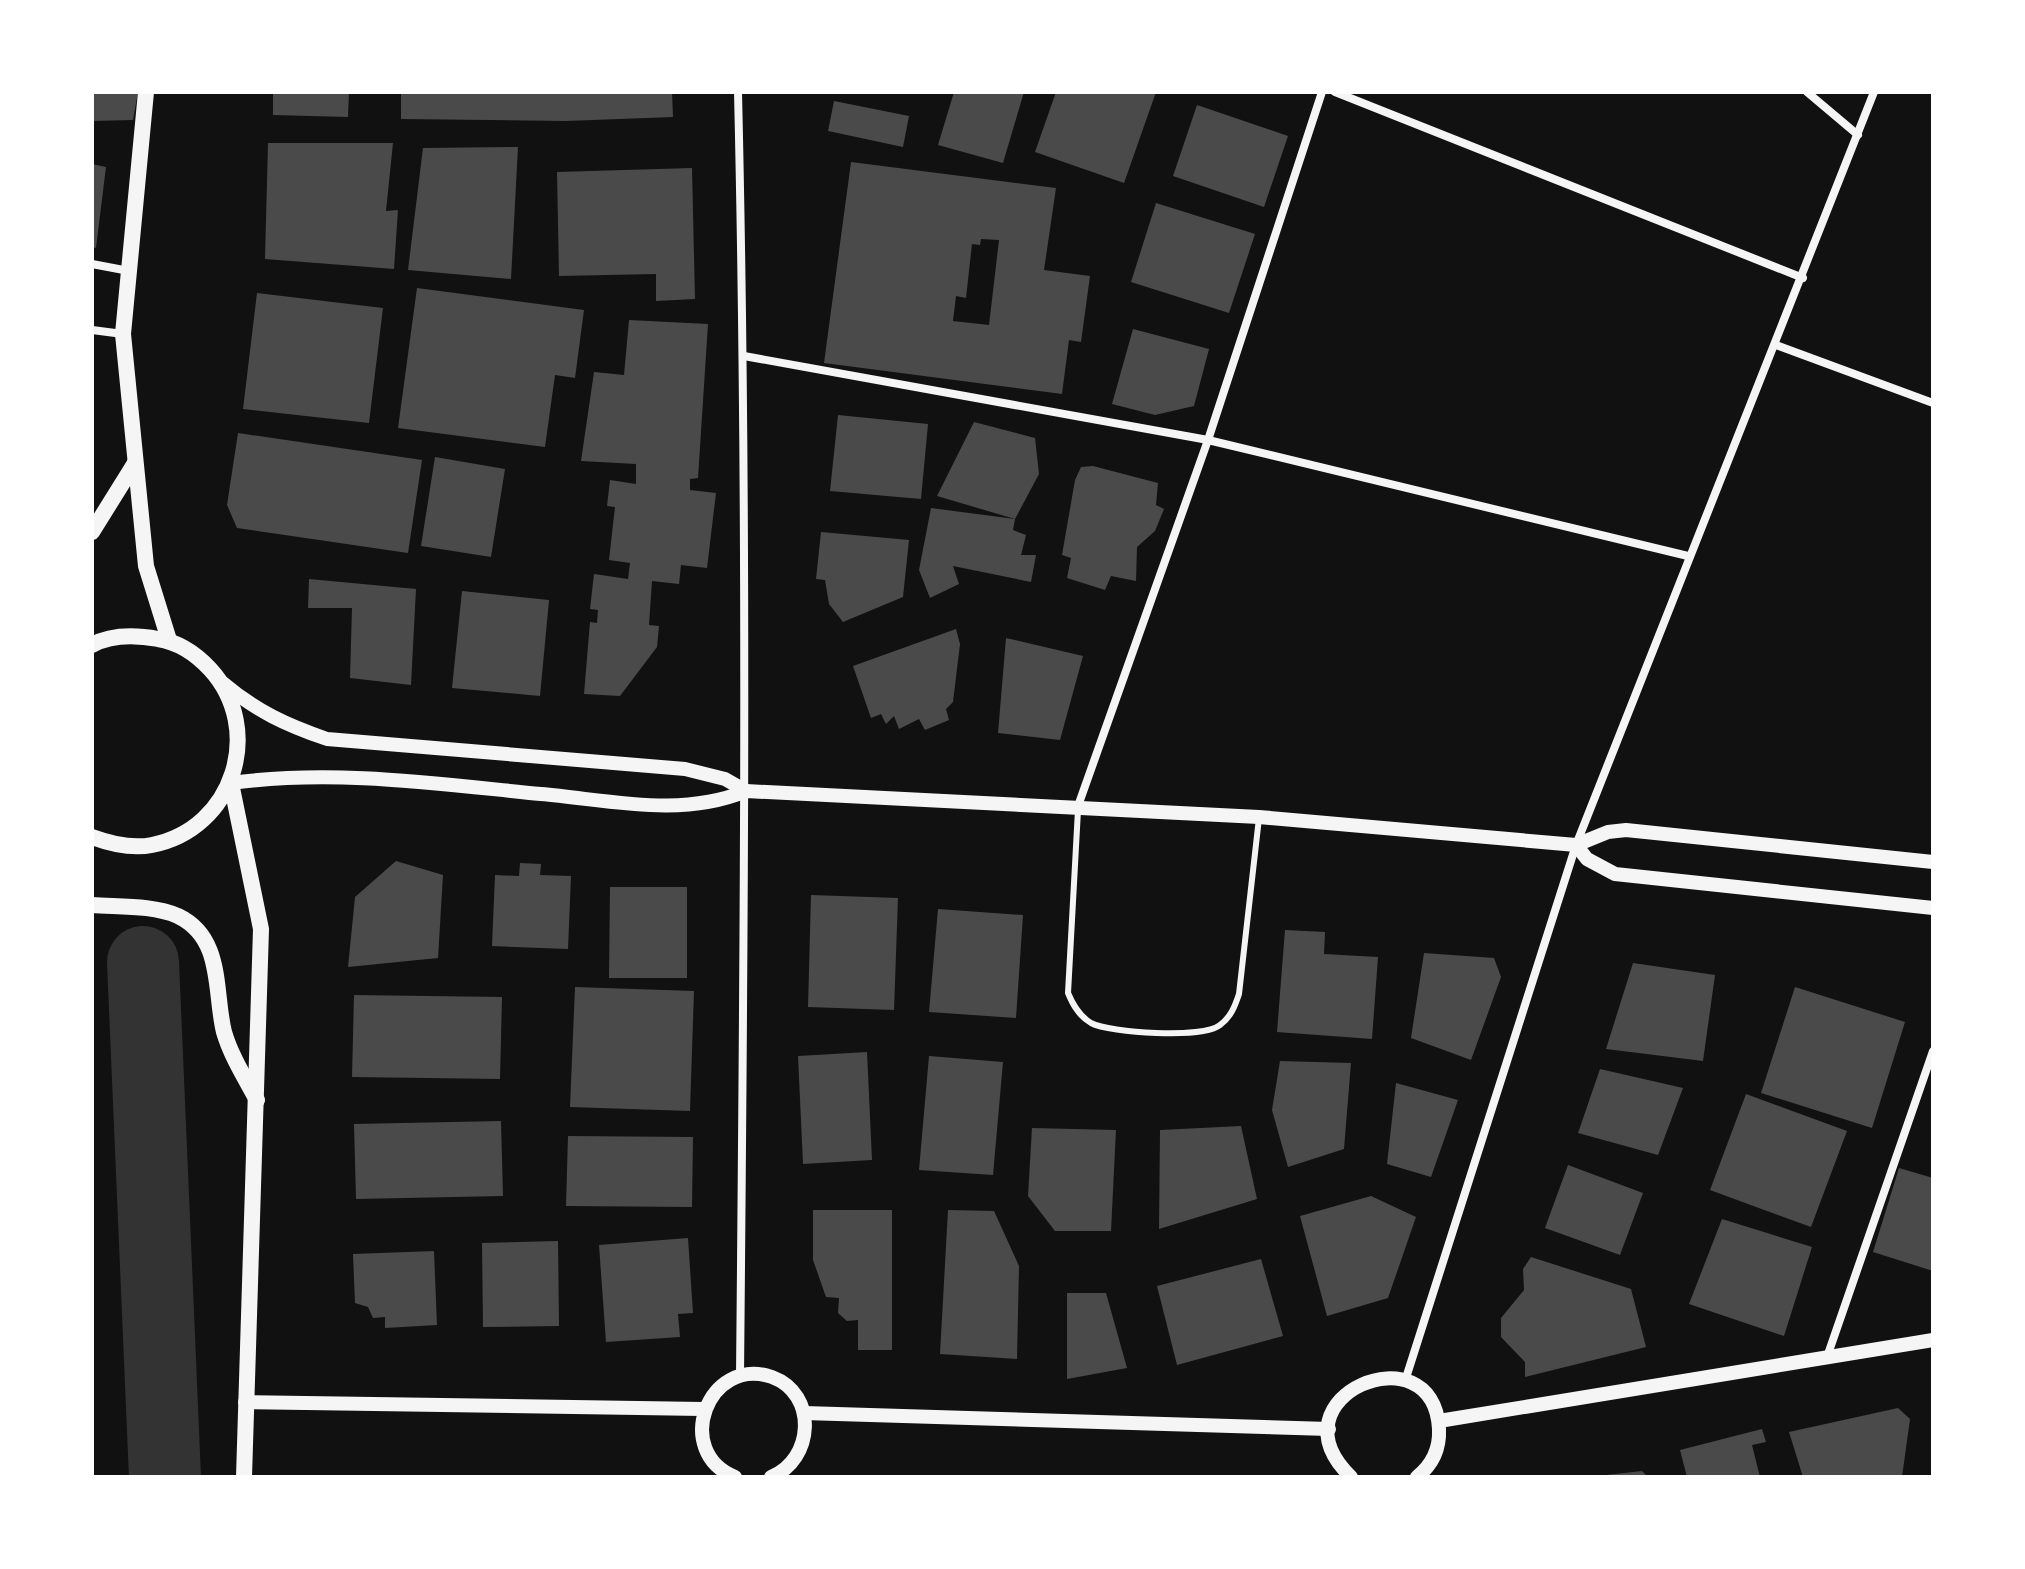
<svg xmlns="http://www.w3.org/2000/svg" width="2025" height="1569" font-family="'Noto Sans',sans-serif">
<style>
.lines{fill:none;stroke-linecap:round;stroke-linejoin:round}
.river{stroke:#333;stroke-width:72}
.building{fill:#4a4a4a;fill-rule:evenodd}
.service{stroke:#f5f5f5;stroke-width:6}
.minor{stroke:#f5f5f5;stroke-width:8}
.tertiary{stroke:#f5f5f5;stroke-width:14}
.secondary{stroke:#f5f5f5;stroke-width:16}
</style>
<rect width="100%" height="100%" fill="#111"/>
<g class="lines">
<path class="river" d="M 143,962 L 165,1477"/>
</g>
<g class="building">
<path d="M 92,92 L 138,92 L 133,120 L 92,121 Z"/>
<path d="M 273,92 L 349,92 L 348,117 L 273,115 Z"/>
<path d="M 401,92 L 672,92 L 673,117 L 566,121 L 401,119 Z"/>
<path d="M 954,92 L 1024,92 L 1003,163 L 938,145 Z"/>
<path d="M 1056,92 L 1156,92 L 1124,183 L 1035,152 Z"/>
<path d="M 834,101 L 909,116 L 903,147 L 828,131 Z"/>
<path d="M 1197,105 L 1288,136 L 1264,207 L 1173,176 Z"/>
<path d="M 268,143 L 393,143 L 386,211 L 398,210 L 394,269 L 265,259 Z"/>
<path d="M 518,147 L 511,279 L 408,270 L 423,148 Z"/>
<path d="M 851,162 L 1056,188 L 1044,270 L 1090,276 L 1081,342 L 1069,340 L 1062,394 L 824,363 ZM 981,239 L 999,240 L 989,325 L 953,321 L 956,296 L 966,298 L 972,244 L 980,245 Z"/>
<path d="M 92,164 L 106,167 L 96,248 L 92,247 Z"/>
<path d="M 692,168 L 695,299 L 656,301 L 656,274 L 559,276 L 557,172 Z"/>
<path d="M 1156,203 L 1255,234 L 1229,313 L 1131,282 Z"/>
<path d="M 417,288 L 584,310 L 575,378 L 555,375 L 545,447 L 398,428 Z"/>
<path d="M 257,293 L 383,308 L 369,423 L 243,409 Z"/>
<path d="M 629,320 L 708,324 L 698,478 L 690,479 L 690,490 L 716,493 L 707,568 L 681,565 L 679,584 L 652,581 L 649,625 L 659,626 L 657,647 L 620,696 L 584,694 L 590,622 L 597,623 L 598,610 L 590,609 L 594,574 L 628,579 L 630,563 L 609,560 L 615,507 L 607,506 L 610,480 L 636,484 L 636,464 L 581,461 L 594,372 L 624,375 Z"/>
<path d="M 1133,329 L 1209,349 L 1194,406 L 1155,415 L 1112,404 Z"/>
<path d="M 838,415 L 928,424 L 921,499 L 830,491 Z"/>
<path d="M 974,422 L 1035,438 L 1039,474 L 1015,519 L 937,496 Z"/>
<path d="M 238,433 L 422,460 L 408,553 L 237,528 L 227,505 Z"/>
<path d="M 435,457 L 505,469 L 491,557 L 421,546 Z"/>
<path d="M 1093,466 L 1158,483 L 1156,505 L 1164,509 L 1155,531 L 1137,547 L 1136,581 L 1111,576 L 1105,590 L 1067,578 L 1071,558 L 1062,555 L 1075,480 L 1081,467 Z"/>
<path d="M 931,508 L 1015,519 L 1013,530 L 1026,535 L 1021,555 L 1036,555 L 1031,582 L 953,566 L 959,584 L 930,598 L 919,570 Z"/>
<path d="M 821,532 L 909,540 L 903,597 L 843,622 L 829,604 L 825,580 L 816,579 Z"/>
<path d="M 309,579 L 416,589 L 411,685 L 350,678 L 352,608 L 308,608 Z"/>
<path d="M 462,591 L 549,600 L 540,696 L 452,688 Z"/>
<path d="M 956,629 L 960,644 L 953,702 L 946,709 L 949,720 L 925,730 L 919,719 L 899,729 L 894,716 L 886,724 L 881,714 L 871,718 L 853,666 Z"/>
<path d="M 1006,638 L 1083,656 L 1060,740 L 998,733 Z"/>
<path d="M 396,861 L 443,875 L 438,958 L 348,967 L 355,897 Z"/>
<path d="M 520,863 L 541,864 L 540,875 L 571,876 L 568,949 L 492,946 L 495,875 L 519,876 Z"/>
<path d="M 610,887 L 687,887 L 687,978 L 609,978 Z"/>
<path d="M 811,895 L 898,898 L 894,1010 L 808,1007 Z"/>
<path d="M 938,909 L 1023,915 L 1016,1018 L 929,1012 Z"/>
<path d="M 1285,930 L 1325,932 L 1324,954 L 1378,957 L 1372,1039 L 1277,1032 Z"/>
<path d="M 1424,953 L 1494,958 L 1501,977 L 1471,1060 L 1411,1038 Z"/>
<path d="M 1633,963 L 1715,975 L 1703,1061 L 1606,1049 Z"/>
<path d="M 575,987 L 694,991 L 690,1111 L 570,1107 Z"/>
<path d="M 1795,987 L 1905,1022 L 1872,1128 L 1761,1093 Z"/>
<path d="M 354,995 L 502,997 L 500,1079 L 352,1077 Z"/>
<path d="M 867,1052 L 872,1160 L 803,1164 L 798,1056 Z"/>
<path d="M 929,1056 L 1003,1062 L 993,1175 L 919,1170 Z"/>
<path d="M 1280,1061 L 1351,1063 L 1344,1149 L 1288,1167 L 1272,1110 Z"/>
<path d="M 1600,1069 L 1683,1088 L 1658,1155 L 1578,1133 Z"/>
<path d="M 1396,1083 L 1458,1100 L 1431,1177 L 1387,1164 Z"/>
<path d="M 1746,1094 L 1847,1131 L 1811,1227 L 1710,1190 Z"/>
<path d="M 501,1121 L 503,1196 L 356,1199 L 354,1124 Z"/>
<path d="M 1241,1126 L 1257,1199 L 1159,1229 L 1160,1130 Z"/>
<path d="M 1032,1128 L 1116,1130 L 1111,1231 L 1055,1231 L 1028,1196 Z"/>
<path d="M 568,1136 L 693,1137 L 692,1207 L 566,1206 Z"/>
<path d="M 1568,1165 L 1643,1193 L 1620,1255 L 1545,1228 Z"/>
<path d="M 1899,1168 L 1933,1178 L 1933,1271 L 1873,1252 Z"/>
<path d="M 1371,1196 L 1416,1217 L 1388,1298 L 1327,1316 L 1300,1216 Z"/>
<path d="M 813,1210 L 892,1210 L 892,1350 L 858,1350 L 858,1320 L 847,1321 L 838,1313 L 839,1298 L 826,1297 L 813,1260 Z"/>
<path d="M 948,1210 L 994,1211 L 1019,1266 L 1017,1359 L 940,1354 Z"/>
<path d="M 1722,1219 L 1812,1247 L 1784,1336 L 1689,1304 Z"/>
<path d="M 688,1238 L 693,1313 L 678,1314 L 680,1337 L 606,1342 L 599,1245 Z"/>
<path d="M 558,1241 L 559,1326 L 483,1327 L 482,1243 Z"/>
<path d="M 434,1251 L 437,1325 L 385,1328 L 385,1317 L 373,1318 L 368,1307 L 355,1303 L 353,1254 Z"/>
<path d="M 1531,1257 L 1631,1289 L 1646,1347 L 1525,1377 L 1525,1362 L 1501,1337 L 1501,1318 L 1524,1290 L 1523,1269 Z"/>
<path d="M 1261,1259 L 1283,1336 L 1177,1365 L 1157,1286 Z"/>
<path d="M 1067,1293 L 1106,1293 L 1127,1368 L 1067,1379 Z"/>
<path d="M 1898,1408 L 1910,1419 L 1902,1477 L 1803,1477 L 1789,1432 Z"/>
<path d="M 1762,1429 L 1766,1442 L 1752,1445 L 1760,1477 L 1687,1477 L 1680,1450 Z"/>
<path d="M 1642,1471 L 1648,1477 L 1606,1477 L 1606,1475 Z"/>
</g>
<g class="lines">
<path class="service" d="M 1078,810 L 1068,993 C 1073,1005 1079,1016 1091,1023 C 1110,1033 1203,1039 1220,1025 C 1231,1017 1235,1006 1239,994 L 1259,818"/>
<g class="minor">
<path d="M 738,92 C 748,520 744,948 740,1376"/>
<path d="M 1335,92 L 1803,278"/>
<path d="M 1807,92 L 1858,135"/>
<path d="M 92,264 L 129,271"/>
<path d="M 92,330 L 123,334"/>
<path d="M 1776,345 L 1933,403"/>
<path d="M 744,356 L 1208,440 L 1688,556"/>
<path d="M 1078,806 L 1208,440 L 1322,92"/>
<path d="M 1827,1357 L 1933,1051"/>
<path d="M 1405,1381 L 1576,845 L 1874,92"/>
</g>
<g class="tertiary">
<path d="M 223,683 C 256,711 286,725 327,739 L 685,769 L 725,779 L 746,791"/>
<path d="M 231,783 C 335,769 438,784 541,794 C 610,800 681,818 746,791 L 1259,817 L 1576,845 L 1608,832 L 1626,830 L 1933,862"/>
<path d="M 1576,845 L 1587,859 L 1615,874 L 1933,908"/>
<path d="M 245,1402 L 703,1409"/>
<path d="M 804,1413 L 1329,1429"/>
<path d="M 1439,1421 L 1933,1340"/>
<path d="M 735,1477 C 672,1452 708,1355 772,1377 C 818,1394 814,1460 771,1477"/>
<path d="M 1351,1477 C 1267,1396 1434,1328 1439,1429 C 1440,1449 1432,1465 1417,1477"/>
</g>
<g class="secondary">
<path d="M 146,92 L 123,334 L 146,566 L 169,640"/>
<path d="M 92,532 L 135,463"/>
<path d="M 92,645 C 112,634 136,635 158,639 C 178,642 196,654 210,669 C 265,729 234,829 152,845 C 132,849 111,844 92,837"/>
<path d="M 231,783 L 261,929 L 244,1477"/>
<path d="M 92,905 C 119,907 153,905 178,916 C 224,938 214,992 224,1032 C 231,1056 245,1078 257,1100"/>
</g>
</g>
<rect width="2025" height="1569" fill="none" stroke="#ffffff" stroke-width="188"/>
</svg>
